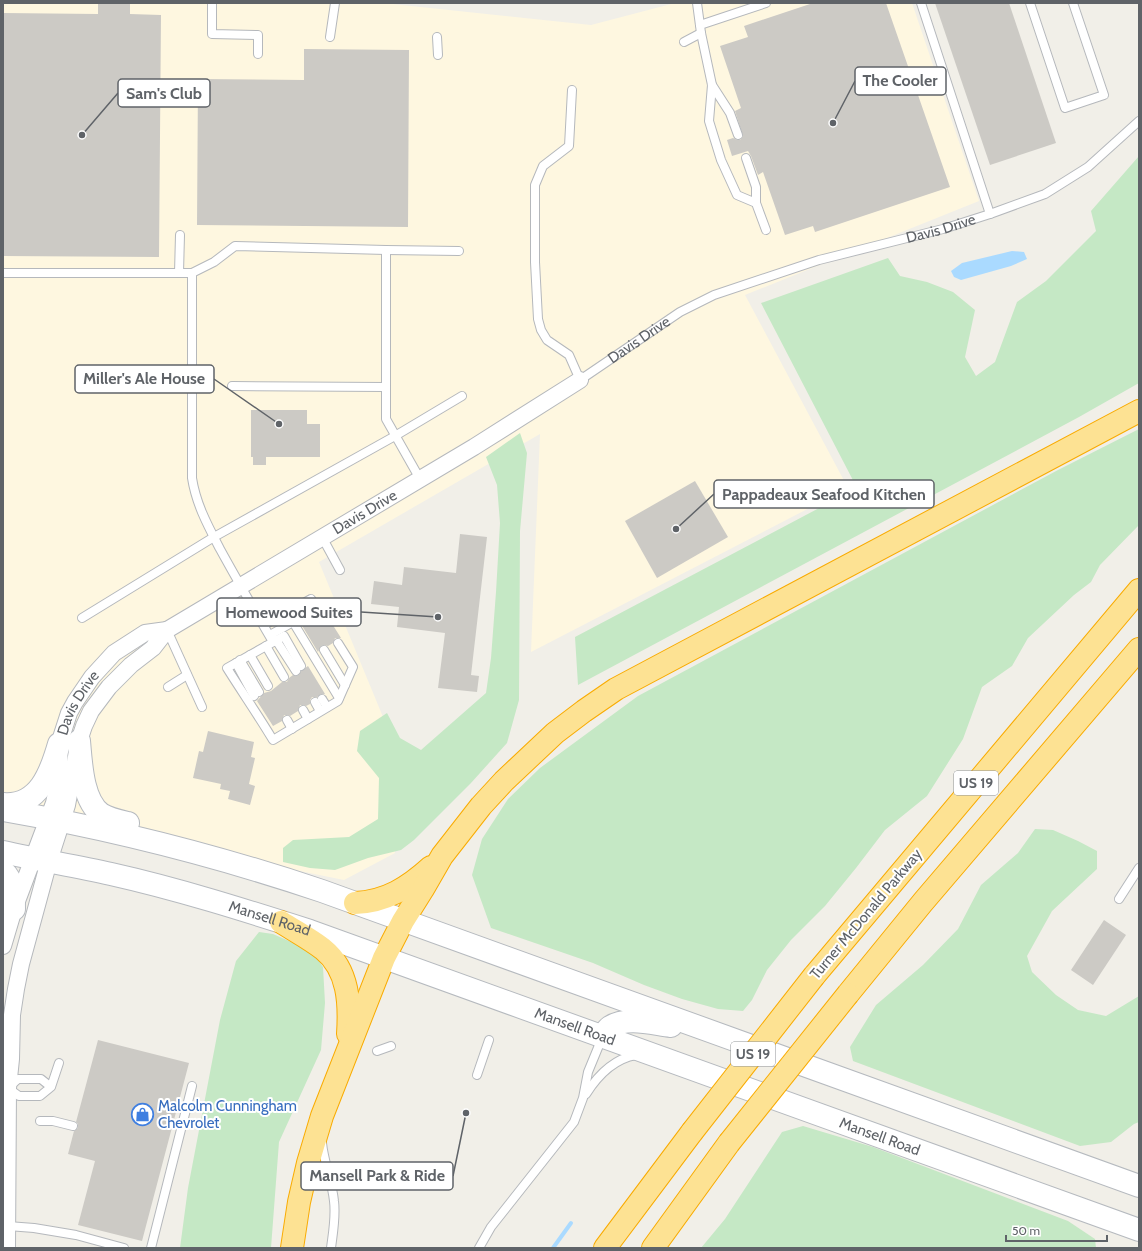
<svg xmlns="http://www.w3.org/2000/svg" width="1142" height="1251" font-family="Cabin,sans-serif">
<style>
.commercial{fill:#fef7e0}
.green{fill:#c5e8c5}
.water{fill:#aadaff}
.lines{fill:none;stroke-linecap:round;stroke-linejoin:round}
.stream{stroke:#aadaff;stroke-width:4}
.building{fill:#cccac5}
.service-casing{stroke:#b5b8bc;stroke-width:10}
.minor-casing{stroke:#b5b8bc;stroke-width:18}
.secondary-casing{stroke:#b6babf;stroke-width:24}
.motorway-casing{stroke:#f9ab00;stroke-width:24}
.service{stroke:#fff;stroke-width:8}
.minor{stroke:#fff;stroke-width:16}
.secondary{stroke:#fff;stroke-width:22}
.motorway{stroke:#fde293;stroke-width:22}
.motorway-bridge-casing{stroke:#f9ab00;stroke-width:24;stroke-linecap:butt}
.motorway-bridge{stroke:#fde293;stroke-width:22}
.labels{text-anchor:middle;stroke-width:4;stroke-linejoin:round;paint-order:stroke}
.shield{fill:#fff;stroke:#8f9295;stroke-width:1}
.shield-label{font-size:14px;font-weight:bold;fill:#5f6368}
.street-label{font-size:15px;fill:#5f6368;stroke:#fff}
.shop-label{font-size:15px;fill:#366cbe;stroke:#fff;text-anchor:start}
.leader{fill:none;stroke:#5f6368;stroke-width:1.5}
.callout-dot{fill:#5f6368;stroke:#fff;stroke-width:1.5}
.callout{fill:#fff;stroke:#5f6368;stroke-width:1.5}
.callout-label{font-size:16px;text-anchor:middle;font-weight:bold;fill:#5f6368}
</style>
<rect width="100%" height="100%" fill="#f1efe8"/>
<path class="commercial" d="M 3,3 L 383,3 L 591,25 L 675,3 L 912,3 L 979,201 L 745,295 L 848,488 L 531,652 L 540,434 L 319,562 L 395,746 L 395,853 L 344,880 L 3,811 Z"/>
<g class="green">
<path d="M 1139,156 L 1139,383 L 1079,417 L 578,685 L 575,637 L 857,488 L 761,303 L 888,258 L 900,276 L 927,282 L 953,292 L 975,310 L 965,357 L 976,376 L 995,362 L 1017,302 L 1046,281 L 1096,231 L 1091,211 Z"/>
<path d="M 1139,429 L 1139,525 L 1100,565 L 1091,582 L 1074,595 L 1028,638 L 1012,666 L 982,687 L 963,739 L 927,796 L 885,830 L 856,868 L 825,906 L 791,940 L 767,970 L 752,1000 L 743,1011 L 718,1009 L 682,999 L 644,985 L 593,963 L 491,928 L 472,875 L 482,839 L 508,799 L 540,768 L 638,696 L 1058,470 Z"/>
<path d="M 520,433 L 527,453 L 520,531 L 519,700 L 507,743 L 471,783 L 414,840 L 401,850 L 368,858 L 335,870 L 310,868 L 283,862 L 283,848 L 293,840 L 349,837 L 378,819 L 379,778 L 357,751 L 360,731 L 387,713 L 400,738 L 421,750 L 486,693 L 491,658 L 496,592 L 500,523 L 497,485 L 486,457 Z"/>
<path d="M 1035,829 L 1053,830 L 1078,841 L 1097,851 L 1097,869 L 1052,911 L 1027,956 L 1032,972 L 1056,995 L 1078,1010 L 1106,1016 L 1139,996 L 1139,1122 L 1134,1124 L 1111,1142 L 1080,1146 L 853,1061 L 850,1047 L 876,1005 L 923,965 L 958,929 L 981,885 L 1018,853 Z"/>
<path d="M 259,932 L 273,934 L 312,951 L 323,967 L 325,1003 L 321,1050 L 279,1142 L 271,1248 L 180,1248 L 188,1188 L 220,1020 L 236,961 Z"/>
<path d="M 803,1126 L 873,1147 L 1068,1221 L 1095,1239 L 1096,1248 L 701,1248 L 725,1219 L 782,1132 Z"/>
</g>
<path class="water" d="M 1012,251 L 1024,252 L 1027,259 L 1011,266 L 961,280 L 954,277 L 951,271 L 962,263 Z"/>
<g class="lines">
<path class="stream" d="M 553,1248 L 571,1223"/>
</g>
<g class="building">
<path d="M 98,3 L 130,3 L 130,14 L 161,15 L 159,257 L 3,256 L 3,13 L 98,14 Z"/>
<path d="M 813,3 L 886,3 L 950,187 L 815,232 L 813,226 L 785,235 L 763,172 L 758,175 L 751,156 L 748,151 L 732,156 L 727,140 L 733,138 L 737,140 L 740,140 L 743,136 L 735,111 L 741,108 L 720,46 L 748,37 L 744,26 Z"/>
<path d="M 935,3 L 1009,3 L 1056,143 L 990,165 Z"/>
<path d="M 304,49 L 409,50 L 408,227 L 197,225 L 198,79 L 304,80 Z"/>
<path d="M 251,410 L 307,410 L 307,424 L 320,424 L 320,457 L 266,457 L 266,465 L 253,465 L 253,457 L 251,457 Z"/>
<path d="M 695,481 L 728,537 L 657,578 L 625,521 Z"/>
<path d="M 460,534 L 487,537 L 471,675 L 479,676 L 477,692 L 438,688 L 445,633 L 397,627 L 399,607 L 371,604 L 374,581 L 402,585 L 404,567 L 456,573 Z"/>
<path d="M 324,611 L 341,638 L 335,638 L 333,643 L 328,646 L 324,645 L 321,646 L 318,652 L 301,624 L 308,625 L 310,622 L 310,619 L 316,615 L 321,615 Z"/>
<path d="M 308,666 L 325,694 L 321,694 L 317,697 L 312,697 L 310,700 L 310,704 L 306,706 L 303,705 L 300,705 L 298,711 L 290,716 L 287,715 L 284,715 L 282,721 L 273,726 L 257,701 L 264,693 L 271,691 L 282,682 L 287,682 L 289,678 L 293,675 L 296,676 L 299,675 L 301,671 Z"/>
<path d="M 208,731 L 254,742 L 251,757 L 255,758 L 249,784 L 255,786 L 250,805 L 228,799 L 230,791 L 220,789 L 221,784 L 193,778 L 199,751 L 203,752 Z"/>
<path d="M 1104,920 L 1126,935 L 1093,985 L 1071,970 Z"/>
<path d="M 98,1040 L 189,1063 L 142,1241 L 78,1225 L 95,1161 L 68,1154 L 74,1131 L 78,1128 L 78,1124 L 76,1122 Z"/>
</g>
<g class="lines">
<defs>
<g id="service">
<path d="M 212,3 L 212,34 L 258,35 L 258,54"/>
<path d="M 697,3 L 701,33 L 712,85 L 709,121 L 721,160 L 737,195 L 756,203 L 766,230"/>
<path d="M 921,3 L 990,214"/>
<path d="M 1030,3 L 1065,108 L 1104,95 L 1073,3"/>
<path d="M 700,25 L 766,3"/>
<path d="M 330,37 L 335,3"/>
<path d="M 437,37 L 438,55"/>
<path d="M 684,42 L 701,33"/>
<path d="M 712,85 L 730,113 L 738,135"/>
<path id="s1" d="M 572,90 L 569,146 L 543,166 L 535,185 L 535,262 L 538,319 L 541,330 L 547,340 L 569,355 L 580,380 L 680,312 L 714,295 L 819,260 L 943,229 L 990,214 L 1045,194 L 1088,167 L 1139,121"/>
<path d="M 746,158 L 756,187 L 756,203"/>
<path d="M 386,250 L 386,419 L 420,479"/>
<path d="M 3,273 L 192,273 L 214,262 L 235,246 L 386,250 L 459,251"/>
<path d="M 179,273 L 180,235"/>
<path d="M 192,273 L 192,478 C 196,504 208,526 220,549 C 237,580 255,611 273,642"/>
<path d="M 232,386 L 386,387"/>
<path d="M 322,537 L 340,570"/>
<path d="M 297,607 L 305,620"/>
<path d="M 82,618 L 214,537 L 395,436 L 462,396"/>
<path d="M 264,625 L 311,599 L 318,610"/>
<path d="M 167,630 L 202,707"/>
<path d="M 270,635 L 293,622 L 339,698"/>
<path d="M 276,640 L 296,671"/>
<path d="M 266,646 L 284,677"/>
<path d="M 324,650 L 345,685"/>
<path d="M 250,655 L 268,686"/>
<path d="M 240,660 L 259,692"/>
<path d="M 236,663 L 254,696"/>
<path d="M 301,666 L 284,636 L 227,668 C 242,692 258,715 273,740 L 338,701 L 353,667 L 338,643"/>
<path d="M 168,687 L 187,675"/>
<path d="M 322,699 L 327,707"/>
<path d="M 315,702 L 320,711"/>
<path d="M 303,710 L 308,719"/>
<path d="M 287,720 L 292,729"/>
<path d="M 1119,899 L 1139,868"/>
<path d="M 377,1051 L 391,1046"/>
<path d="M 477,1075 L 489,1040"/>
<path d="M 51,1087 L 41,1079 L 18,1079 L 8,1088 L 19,1096 L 40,1096 L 51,1087 L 59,1063"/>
<path d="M 586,1094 C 598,1075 613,1059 636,1055"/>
<path d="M 40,1121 L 53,1121 L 73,1126"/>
<path d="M 322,1143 C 324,1163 332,1181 334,1201 C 336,1217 333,1232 331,1248"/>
<path d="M 8,1226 L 34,1228 L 76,1235 L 124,1248"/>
<path d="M 151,1248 L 192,1086"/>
<path d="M 479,1248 L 491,1227 L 574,1122 L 583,1098 L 588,1072 L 602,1038"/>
</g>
<g id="minor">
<path id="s2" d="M 3,946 L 14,909 L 54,803 L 60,775 L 59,744 L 69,713 L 75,702 L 92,677 L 114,653 L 145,633 L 167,630"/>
<path id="s3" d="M 7,1248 L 8,1088 L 11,1059 L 12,1015 L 16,989 L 21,964 L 49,861 L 67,805 L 79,741 L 84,726 L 91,711 L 109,687 L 131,665 L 153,648 L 167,630 L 474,447 L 580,380"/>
</g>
<g id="secondary">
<path d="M 79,741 C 81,762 82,800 101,814 C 109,819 119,821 128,823"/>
<path d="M 3,804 C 39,807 51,772 59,744"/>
<path d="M 3,810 C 112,829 218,856 322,891 L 1139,1186"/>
<path id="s4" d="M 3,852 C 39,860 75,866 111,874 C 178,889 244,910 310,931 L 1139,1230"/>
<path d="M 3,871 C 14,881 14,895 14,909"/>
<path d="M 602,1037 C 605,1033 607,1029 610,1027 C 627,1016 653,1024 671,1026"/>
</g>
<g id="motorway">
<path d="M 355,903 C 386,902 409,887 431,867"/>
<path d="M 281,922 C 295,931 310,939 323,949 C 349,970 350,1004 348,1034"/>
<path d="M 814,976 L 1139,590"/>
<path d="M 848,994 L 923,902 L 1139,649"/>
<path d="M 292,1248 L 299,1202 L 308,1163 L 322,1116 L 384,958 L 403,921 L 423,889 L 442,856 L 481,806 L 504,781 L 555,733 L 584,711 L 616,689 L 1139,411"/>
<path d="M 605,1248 L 692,1132"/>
<path d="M 653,1248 L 729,1143"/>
</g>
</defs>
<use href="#service" class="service-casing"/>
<use href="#minor" class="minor-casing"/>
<use href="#secondary" class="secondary-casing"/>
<use href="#motorway" class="motorway-casing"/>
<use href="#service" class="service"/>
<use href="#minor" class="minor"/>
<use href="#secondary" class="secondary"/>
<use href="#motorway" class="motorway"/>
<defs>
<g id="motorway-bridge">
<path d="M 692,1132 L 814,976"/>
<path d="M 729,1143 L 848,994"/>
</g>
</defs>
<use href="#motorway-bridge" class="motorway-bridge-casing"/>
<use href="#motorway-bridge" class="motorway-bridge"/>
</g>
<defs>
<symbol id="shop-ring" viewBox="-11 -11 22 22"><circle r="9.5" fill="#fff" stroke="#3f7fe0" stroke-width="1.5"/><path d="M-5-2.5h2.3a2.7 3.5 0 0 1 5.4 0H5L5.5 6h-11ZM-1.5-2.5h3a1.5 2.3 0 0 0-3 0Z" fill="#3f7fe0"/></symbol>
</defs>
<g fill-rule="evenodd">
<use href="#shop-ring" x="130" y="1102" width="25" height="25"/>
</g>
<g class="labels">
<g class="shield">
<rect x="954" y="771" width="44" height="24" rx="3"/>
<rect x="731" y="1042" width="44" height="24" rx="3"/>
</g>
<g class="shield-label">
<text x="976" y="788">US 19</text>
<text x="753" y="1059">US 19</text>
</g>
<g class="street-label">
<text dy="5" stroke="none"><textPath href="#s1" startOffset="716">Davis Drive</textPath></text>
<text dy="5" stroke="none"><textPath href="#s1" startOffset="392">Davis Drive</textPath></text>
<text dy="5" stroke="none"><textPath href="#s3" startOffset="890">Davis Drive</textPath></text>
<text dy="5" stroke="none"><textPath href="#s2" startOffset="257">Davis Drive</textPath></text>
<text transform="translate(866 914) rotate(-50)" y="5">Turner McDonald Parkway</text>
<text dy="5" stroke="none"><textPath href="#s4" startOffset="275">Mansell Road</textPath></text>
<text dy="5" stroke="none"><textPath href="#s4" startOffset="599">Mansell Road</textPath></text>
<text dy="5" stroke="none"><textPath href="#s4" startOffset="923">Mansell Road</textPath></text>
</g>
<g class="shop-label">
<text x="158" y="1111">Malcolm Cunningham<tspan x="158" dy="17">Chevrolet</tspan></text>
</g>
</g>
<path class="leader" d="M833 123L855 81M82 135L118 93M279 424L214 379M676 529L714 494M438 617L361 612M466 1113L453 1176"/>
<g class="callout-dot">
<circle cx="833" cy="123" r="4"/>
<circle cx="82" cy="135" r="4"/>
<circle cx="279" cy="424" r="4"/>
<circle cx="676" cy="529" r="4"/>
<circle cx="438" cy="617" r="4"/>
<circle cx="466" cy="1113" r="4"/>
</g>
<g class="callout">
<rect x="855" y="67" width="91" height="28" rx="4"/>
<rect x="118" y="79" width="92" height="28" rx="4"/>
<rect x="75" y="365" width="139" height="28" rx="4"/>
<rect x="714" y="480" width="220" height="28" rx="4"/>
<rect x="217" y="598" width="144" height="28" rx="4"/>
<rect x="301" y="1162" width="152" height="28" rx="4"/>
</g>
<g class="callout-label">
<text x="900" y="86">The Cooler</text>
<text x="164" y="99">Sam's Club</text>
<text x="144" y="384">Miller's Ale House</text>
<text x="824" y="500">Pappadeaux Seafood Kitchen</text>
<text x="289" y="618">Homewood Suites</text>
<text x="377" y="1181">Mansell Park &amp; Ride</text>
</g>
<rect width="1142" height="1251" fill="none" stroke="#5f6368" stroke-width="8"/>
<path d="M1006 1235v6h101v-6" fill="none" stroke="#5f6368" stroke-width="2"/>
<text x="1012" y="1235" font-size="12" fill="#5f6368" stroke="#ffffff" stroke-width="3" paint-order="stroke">50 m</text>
</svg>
